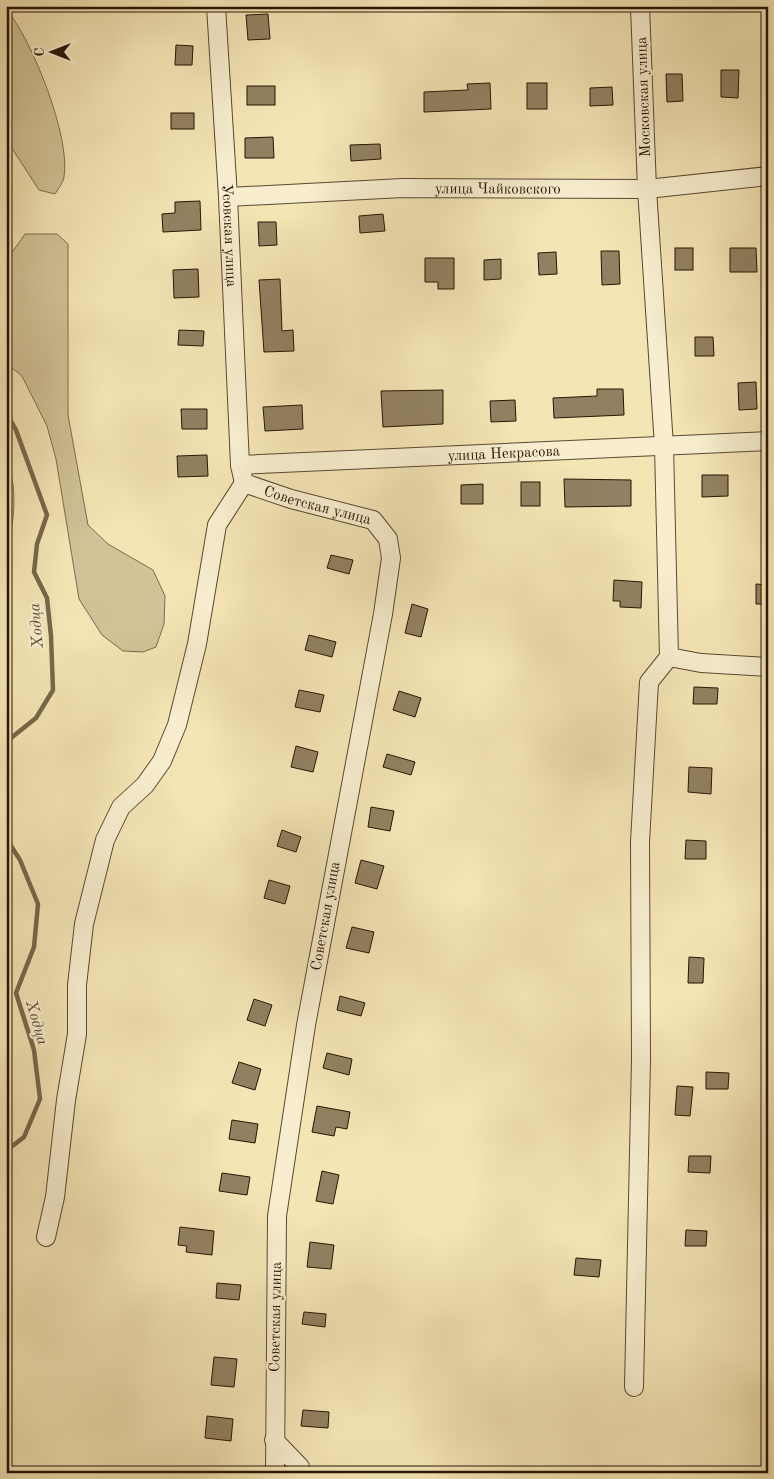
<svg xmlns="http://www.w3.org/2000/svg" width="774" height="1479" font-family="'Old Standard TT',serif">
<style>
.green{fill:#d1c297;stroke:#7c6c4e}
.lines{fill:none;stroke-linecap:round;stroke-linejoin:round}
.stream{stroke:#78674b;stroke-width:4.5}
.building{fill:#928161;stroke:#271505}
.minor-casing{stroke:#5a4931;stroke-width:20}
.minor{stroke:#f8eecf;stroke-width:18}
.labels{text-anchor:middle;stroke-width:4.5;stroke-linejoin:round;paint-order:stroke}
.street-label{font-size:15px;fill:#271505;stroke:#f8eecf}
.water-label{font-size:16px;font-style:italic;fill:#5d4c33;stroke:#f8eecf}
</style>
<rect width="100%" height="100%" fill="#f4e5b5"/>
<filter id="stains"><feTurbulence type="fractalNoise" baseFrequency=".004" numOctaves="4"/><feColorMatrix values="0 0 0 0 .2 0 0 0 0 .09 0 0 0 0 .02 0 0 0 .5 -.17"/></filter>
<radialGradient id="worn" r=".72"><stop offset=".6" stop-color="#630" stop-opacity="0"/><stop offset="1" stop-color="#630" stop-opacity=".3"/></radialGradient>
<g class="green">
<path d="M 6,9 C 32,39 71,138 64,177 C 63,183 58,189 55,194 L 39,190 L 6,139 Z"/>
<path d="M 25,234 L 57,234 L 68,244 L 68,415 L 88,525 L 108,544 L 153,570 L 165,596 L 164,624 L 156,647 L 143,652 L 123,651 L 102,635 L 79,599 L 56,459 L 47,426 L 22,376 L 6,363 L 6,261 Z"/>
<path d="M 6,459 C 21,492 11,531 6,566 Z"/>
</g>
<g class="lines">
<g class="stream">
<path d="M 6,412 L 16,430 L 47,515 L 37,544 L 34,572 L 47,598 L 51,636 L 53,690 L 36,718 L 6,742"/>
<path d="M 6,838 L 20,860 L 38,904 L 34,947 L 16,993 L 34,1050 L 40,1099 L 24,1137 L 6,1151"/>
</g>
</g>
<g class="building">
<path d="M 268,14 L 270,39 L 248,40 L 246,15 Z"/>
<path d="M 176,45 L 193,46 L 192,65 L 175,65 Z"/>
<path d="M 721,70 L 739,70 L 738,98 L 721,97 Z"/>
<path d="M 666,74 L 682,74 L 683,101 L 667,102 Z"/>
<path d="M 490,83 L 491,109 L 424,112 L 424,92 L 468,90 L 467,84 Z"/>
<rect x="527" y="83" width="20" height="26"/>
<rect x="247" y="86" width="28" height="19"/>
<path d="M 612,87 L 613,105 L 590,106 L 590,88 Z"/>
<rect x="171" y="113" width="23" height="16"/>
<path d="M 273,137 L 274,158 L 245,158 L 245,138 Z"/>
<path d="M 380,144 L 381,159 L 351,161 L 350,145 Z"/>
<path d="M 200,201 L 201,230 L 163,232 L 162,214 L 175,213 L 175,202 Z"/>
<path d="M 383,214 L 385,231 L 360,233 L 359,216 Z"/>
<path d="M 258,222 L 276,222 L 277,245 L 259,246 Z"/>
<rect x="675" y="248" width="18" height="22"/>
<path d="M 730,248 L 756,248 L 757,272 L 730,272 Z"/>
<path d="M 601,251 L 619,251 L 620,284 L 602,285 Z"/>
<path d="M 556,252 L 557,274 L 539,275 L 538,253 Z"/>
<path d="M 425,258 L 454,258 L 454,289 L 438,289 L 438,282 L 425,282 Z"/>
<path d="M 501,259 L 501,279 L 484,280 L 484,260 Z"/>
<path d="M 198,269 L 199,297 L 174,298 L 173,270 Z"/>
<path d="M 280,279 L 282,331 L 293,330 L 294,351 L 264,352 L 259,280 Z"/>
<path d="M 179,330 L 204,331 L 203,346 L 178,345 Z"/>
<path d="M 695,337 L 713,337 L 714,356 L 695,356 Z"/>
<path d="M 756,382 L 757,409 L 739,410 L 738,383 Z"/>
<path d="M 597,389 L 623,389 L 624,415 L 554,418 L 553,398 L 597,396 Z"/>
<path d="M 443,390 L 443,424 L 383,427 L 381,391 Z"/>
<path d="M 515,400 L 516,421 L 491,422 L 490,401 Z"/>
<path d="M 302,405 L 303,429 L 265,431 L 263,407 Z"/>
<path d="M 181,409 L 207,409 L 207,429 L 182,429 Z"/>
<path d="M 207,455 L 208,476 L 178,477 L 177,456 Z"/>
<path d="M 702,475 L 728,475 L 728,496 L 702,497 Z"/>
<path d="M 564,479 L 631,480 L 631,506 L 565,507 Z"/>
<rect x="521" y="482" width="19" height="24"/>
<path d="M 483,484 L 483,504 L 461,504 L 461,485 Z"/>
<path d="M 331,555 L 353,560 L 349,574 L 327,568 Z"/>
<path d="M 614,580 L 642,582 L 641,608 L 620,607 L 620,601 L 613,601 Z"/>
<path d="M 756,584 L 768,585 L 768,604 L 756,604 Z"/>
<path d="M 412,604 L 428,609 L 421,637 L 405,633 Z"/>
<path d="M 309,635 L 336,642 L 332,657 L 305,650 Z"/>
<path d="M 694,687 L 718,688 L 717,704 L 693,704 Z"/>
<path d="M 299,690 L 324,695 L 320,712 L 295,707 Z"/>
<path d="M 399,691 L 421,698 L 415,717 L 393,710 Z"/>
<path d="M 296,746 L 318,752 L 313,772 L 291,767 Z"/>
<path d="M 387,754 L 415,762 L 411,775 L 383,767 Z"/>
<path d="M 689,767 L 712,768 L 711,794 L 688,792 Z"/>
<path d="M 371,807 L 394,811 L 390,831 L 368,827 Z"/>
<path d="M 282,830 L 301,837 L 296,852 L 277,846 Z"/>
<path d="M 686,840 L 706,841 L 706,859 L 685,859 Z"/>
<path d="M 361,860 L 384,866 L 377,889 L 355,883 Z"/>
<path d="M 269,880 L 290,886 L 285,904 L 264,898 Z"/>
<path d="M 352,927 L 374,932 L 369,953 L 346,948 Z"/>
<path d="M 689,957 L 704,958 L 703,983 L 688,983 Z"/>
<path d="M 340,996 L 365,1003 L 361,1016 L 337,1010 Z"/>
<path d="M 254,999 L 272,1005 L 265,1026 L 247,1020 Z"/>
<path d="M 327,1053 L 352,1059 L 349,1075 L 323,1068 Z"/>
<path d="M 239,1062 L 261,1069 L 255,1090 L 232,1083 Z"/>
<path d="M 706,1072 L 729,1073 L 728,1089 L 706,1089 Z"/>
<path d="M 677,1086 L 693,1087 L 690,1116 L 675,1115 Z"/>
<path d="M 317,1106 L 350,1112 L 347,1129 L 336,1127 L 334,1136 L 312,1132 Z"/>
<path d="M 232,1120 L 258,1124 L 255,1143 L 229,1139 Z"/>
<path d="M 689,1156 L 711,1156 L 710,1173 L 688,1172 Z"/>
<path d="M 322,1171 L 339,1175 L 333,1204 L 316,1201 Z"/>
<path d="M 222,1173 L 250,1177 L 247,1195 L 219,1191 Z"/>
<path d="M 180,1227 L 214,1231 L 212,1255 L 186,1252 L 187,1246 L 178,1245 Z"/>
<path d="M 686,1230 L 707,1231 L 706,1246 L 685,1246 Z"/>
<path d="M 310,1242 L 334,1245 L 331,1269 L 307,1267 Z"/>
<path d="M 576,1258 L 601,1260 L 599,1277 L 574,1275 Z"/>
<path d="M 217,1283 L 241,1285 L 239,1300 L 216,1298 Z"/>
<path d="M 304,1312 L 326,1314 L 325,1327 L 302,1324 Z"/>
<path d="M 214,1357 L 237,1359 L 234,1387 L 211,1385 Z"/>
<path d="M 303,1410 L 329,1412 L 328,1428 L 301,1426 Z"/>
<path d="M 207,1416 L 233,1419 L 231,1441 L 205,1438 Z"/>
</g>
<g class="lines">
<defs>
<g id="minor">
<path id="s1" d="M 216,6 L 228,197 L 240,465 L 244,483 L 291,499 L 373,520 L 388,539 L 391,558 L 383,614 L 306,1025 L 277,1216 L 275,1473"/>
<path id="s2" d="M 228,197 L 403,188 L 647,189 L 768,176"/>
<path id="s3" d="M 240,465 L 768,441"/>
<path d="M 669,657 L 701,663 L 768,667"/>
<path d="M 46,1237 L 55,1197 L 66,1100 L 77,1034 L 77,985 L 84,924 L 105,840 L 121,807 L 145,785 L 162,761 L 177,725 L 197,644 L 217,525 L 244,483"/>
<path d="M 634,1387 L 641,1059 L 640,842 L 649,682 L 669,657 L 664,446 L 647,189 L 640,6"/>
<path d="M 274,1440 L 300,1467 L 300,1473"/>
</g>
</defs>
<use href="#minor" class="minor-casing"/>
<use href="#minor" class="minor"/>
</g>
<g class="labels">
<g class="street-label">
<text transform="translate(643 97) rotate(-92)" y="5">Московская улица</text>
<text dy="5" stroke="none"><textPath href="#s2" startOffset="270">улица Чайковского</textPath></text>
<text dy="5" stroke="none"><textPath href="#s1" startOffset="230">Усовская улица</textPath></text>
<text dy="5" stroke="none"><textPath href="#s3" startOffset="264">улица Некрасова</textPath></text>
<text dy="5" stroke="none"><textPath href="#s1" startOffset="555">Советская улица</textPath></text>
<text transform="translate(325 916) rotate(-80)" y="5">Советская улица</text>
<text transform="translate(275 1317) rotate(-89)" y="5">Советская улица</text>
</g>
<g class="water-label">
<text transform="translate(35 626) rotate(-95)" y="6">Ходца</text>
<text transform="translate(38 1022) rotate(74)" y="6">Ходца</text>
</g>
</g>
<rect width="774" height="1479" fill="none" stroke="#f4e5b5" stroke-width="25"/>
<rect x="8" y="8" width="759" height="1464" fill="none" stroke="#271505" stroke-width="2.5"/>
<rect x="12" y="12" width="749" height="1454" fill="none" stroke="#271505"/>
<g transform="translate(52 52) rotate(270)" stroke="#f8eecf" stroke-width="4" paint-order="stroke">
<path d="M0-4L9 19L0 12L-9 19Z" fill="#271505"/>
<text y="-8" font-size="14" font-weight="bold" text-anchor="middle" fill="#271505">С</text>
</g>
<rect width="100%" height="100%" filter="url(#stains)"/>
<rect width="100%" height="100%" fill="url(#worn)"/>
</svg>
